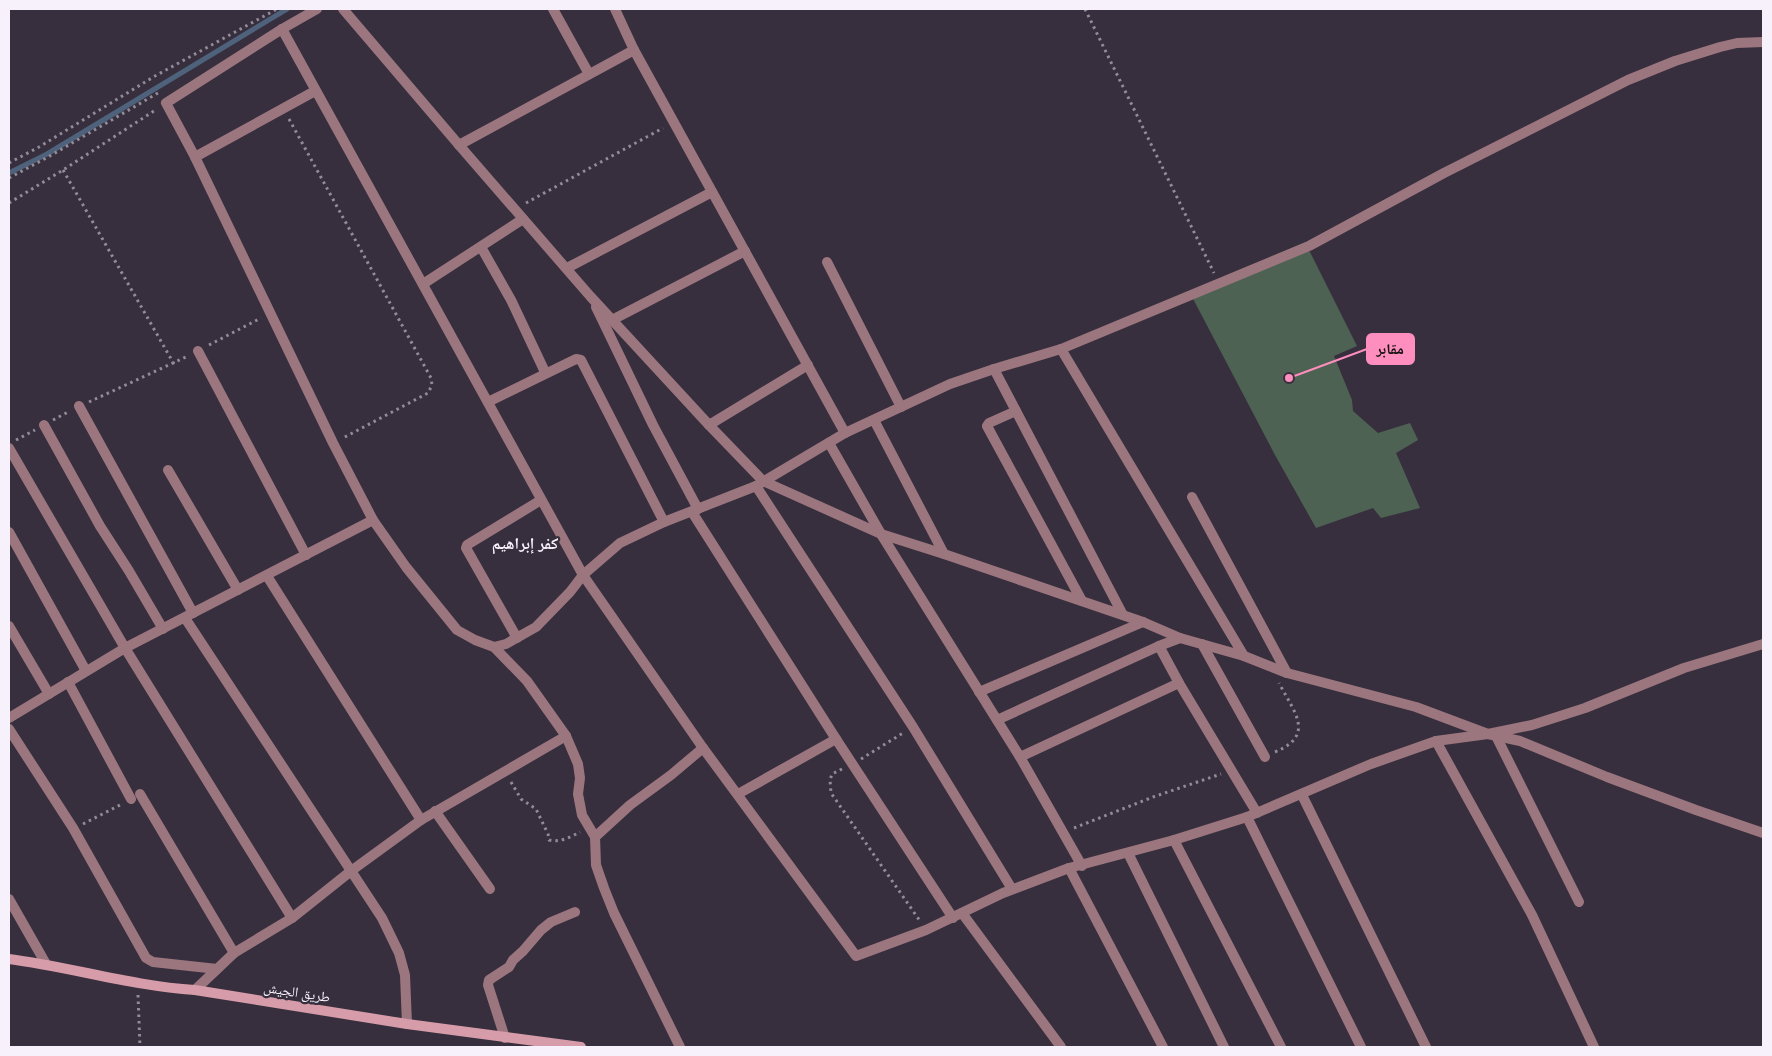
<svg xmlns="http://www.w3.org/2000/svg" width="1772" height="1056" font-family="Lato,'Noto Naskh Arabic',sans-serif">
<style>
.green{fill:#4e6253}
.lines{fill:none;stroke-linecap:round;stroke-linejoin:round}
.stream{stroke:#4e627b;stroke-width:5}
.path{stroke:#928b98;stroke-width:3;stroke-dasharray:2.5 4;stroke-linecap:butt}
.street{stroke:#9c767e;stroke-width:10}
.secondary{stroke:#d79ca9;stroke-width:10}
.labels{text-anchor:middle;stroke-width:4.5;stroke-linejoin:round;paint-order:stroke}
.street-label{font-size:14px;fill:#f6f1fb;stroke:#372f3d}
.quarter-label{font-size:16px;font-weight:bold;fill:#f6f1fb;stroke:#372f3d}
.leader{fill:none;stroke:#fe8ebd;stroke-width:2}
.callout-dot{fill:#fe8ebd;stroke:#372f3d;stroke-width:2}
.callout{fill:#fe8ebd;stroke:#fe8ebd;stroke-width:2}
.callout-label{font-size:15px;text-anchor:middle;font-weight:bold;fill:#111}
</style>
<rect width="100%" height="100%" fill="#372f3d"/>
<path class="green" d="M 1305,242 L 1357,346 L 1334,356 L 1352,400 L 1353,411 L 1378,433 L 1410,423 L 1418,440 L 1396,453 L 1420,508 L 1381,518 L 1373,508 L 1316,528 L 1275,455 L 1190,293 Z"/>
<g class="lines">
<path class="stream" d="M 9,173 L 47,154 L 287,9"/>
<g class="path">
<path d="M 1085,9 L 1214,273"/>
<path d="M 289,119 L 431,378 L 432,385 L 428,393 L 343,438"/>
<path d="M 9,163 L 39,147 L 155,76 L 277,9"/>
<path d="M 63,170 L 174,364"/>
<path d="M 9,178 L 48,157 L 158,93"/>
<path d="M 9,203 L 63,170 L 157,109"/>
<path d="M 526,203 L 663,128"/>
<path d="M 209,345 L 261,318"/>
<path d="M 89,402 L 188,356"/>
<path d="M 53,420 L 70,411"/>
<path d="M 16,440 L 35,430"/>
<path d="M 1275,752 C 1316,735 1294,712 1279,683"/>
<path d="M 861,759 L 903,733"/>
<path d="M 842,769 L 832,774 L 830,780 L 831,793 L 920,921"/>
<path d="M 511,782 L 521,799 L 536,809 L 548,834 L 549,840 C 559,843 571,837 580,832"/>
<path d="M 83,824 L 122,804"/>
<path d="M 1074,828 L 1153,797 L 1221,774"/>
<path d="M 138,995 L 140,1047"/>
</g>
<g class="street">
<path d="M 317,9 L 282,29 L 166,103 L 195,157 L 333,443 L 373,520 L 406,567 L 457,630 L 475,640 L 494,647 L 527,681 L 566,736 L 578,764 L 580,778 L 578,794 L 582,815 L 595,837"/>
<path d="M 343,9 L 459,145 L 590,296 L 709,425 L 763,481 L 881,534 L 944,554 L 1143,622 L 1180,638 L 1244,656 L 1287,673 L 1416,707 L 1488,734 L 1520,741 L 1607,777 L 1696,810 L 1763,833"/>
<path d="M 553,9 L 589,74"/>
<path d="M 615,9 L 634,50 L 845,433"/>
<path d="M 282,29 L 583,575 L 703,748 L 856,956 L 926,930 L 1003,893 L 1069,868 L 1174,840 L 1247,817 L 1371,764 L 1436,741 L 1488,734 L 1532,725 L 1585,708 L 1684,668 L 1763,644"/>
<path d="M 459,145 L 634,50"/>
<path d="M 195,157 L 315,91"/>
<path d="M 481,247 L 511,300 L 545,372"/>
<path d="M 827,262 L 901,407"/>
<path d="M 567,268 L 712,192"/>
<path d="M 423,284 L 523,219"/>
<path d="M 596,307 L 653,425 L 698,509"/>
<path d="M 612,320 L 745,251"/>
<path d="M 1061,349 L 1244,656"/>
<path d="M 198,351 L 306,555"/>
<path d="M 994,369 L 1123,615"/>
<path d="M 488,402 L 576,359 L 581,360 L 664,522"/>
<path d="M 79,406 L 193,613"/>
<path d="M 1016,411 L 989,423 L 987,426 L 1082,601"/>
<path d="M 874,420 L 944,554"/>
<path d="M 44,425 L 100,526 L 129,571 L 163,629"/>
<path d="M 709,425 L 808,365"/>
<path d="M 829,443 L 881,534 L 1020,757 L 1082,866"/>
<path d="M 9,448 L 125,648 L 292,918"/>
<path d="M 168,470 L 238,590"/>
<path d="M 756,486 L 913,727 L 1012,889"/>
<path d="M 1192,497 L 1287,673"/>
<path d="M 692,512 L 836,739 L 953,918"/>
<path d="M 9,532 L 86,671"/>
<path d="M 267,576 L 421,820"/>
<path d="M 185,618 L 382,918 L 399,953 L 405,975 L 407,1024"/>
<path d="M 9,626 L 49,694"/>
<path d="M 517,638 L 466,548 L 467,545 L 541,500"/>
<path d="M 1202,644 L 1265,757"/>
<path d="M 1159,646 L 1179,683 L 1257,813"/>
<path d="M 494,647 L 506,644 L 536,627 L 570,592 L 583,575 L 620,543 L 664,522 L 756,486 L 845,433 L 950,384 L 994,369 L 1061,349 L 1309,246 L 1444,173 L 1628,80 L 1675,61 L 1720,47 L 1737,43 L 1763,42"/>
<path d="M 68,682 L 131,799"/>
<path d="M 979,692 L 1143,622"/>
<path d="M 9,718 L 125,648 L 373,520"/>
<path d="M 997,720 L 1159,646 L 1180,638"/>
<path d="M 9,729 L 73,828 L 146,958 L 153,962 L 217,969"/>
<path d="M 1496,736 L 1579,902"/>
<path d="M 1436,741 L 1532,915 L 1594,1047"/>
<path d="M 1020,757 L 1179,683"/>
<path d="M 140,794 L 234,953"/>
<path d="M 738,794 L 836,739"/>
<path d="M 1302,795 L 1426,1047"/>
<path d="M 435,811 L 490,889"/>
<path d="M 1247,817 L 1361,1047"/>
<path d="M 1174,840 L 1281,1047"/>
<path d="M 1128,853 L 1224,1047"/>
<path d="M 1069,868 L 1163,1047"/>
<path d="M 9,899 L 46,964"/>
<path d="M 962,913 L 1061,1047"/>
<path d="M 195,990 L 234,953 L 292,918 L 351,871 L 421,820 L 566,736"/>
<path d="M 505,1038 L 488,985 L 489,980 L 509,967 L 513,960 L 523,951 L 541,930 L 551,922 L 575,912"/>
<path d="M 680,1047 L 614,913 L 604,888 L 596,865 L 595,837 L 630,805 L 671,775 L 703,748"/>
</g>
<path class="secondary" d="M 9,959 C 71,967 132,986 195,990 L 407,1024 L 581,1047"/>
</g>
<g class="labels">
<g class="street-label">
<text transform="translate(297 992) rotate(9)" y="5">طريق الجيش</text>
</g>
<g class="quarter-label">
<text x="525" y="549">كفر إبراهيم</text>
</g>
</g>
<path class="leader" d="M1289 378L1367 349"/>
<circle class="callout-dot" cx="1289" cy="378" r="5"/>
<rect class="callout" x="1367" y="334" width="47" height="30" rx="5"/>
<g class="callout-label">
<text x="1390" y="354">مقابر</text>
</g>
<rect width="1772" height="1056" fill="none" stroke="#f6f1fb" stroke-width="20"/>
</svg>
